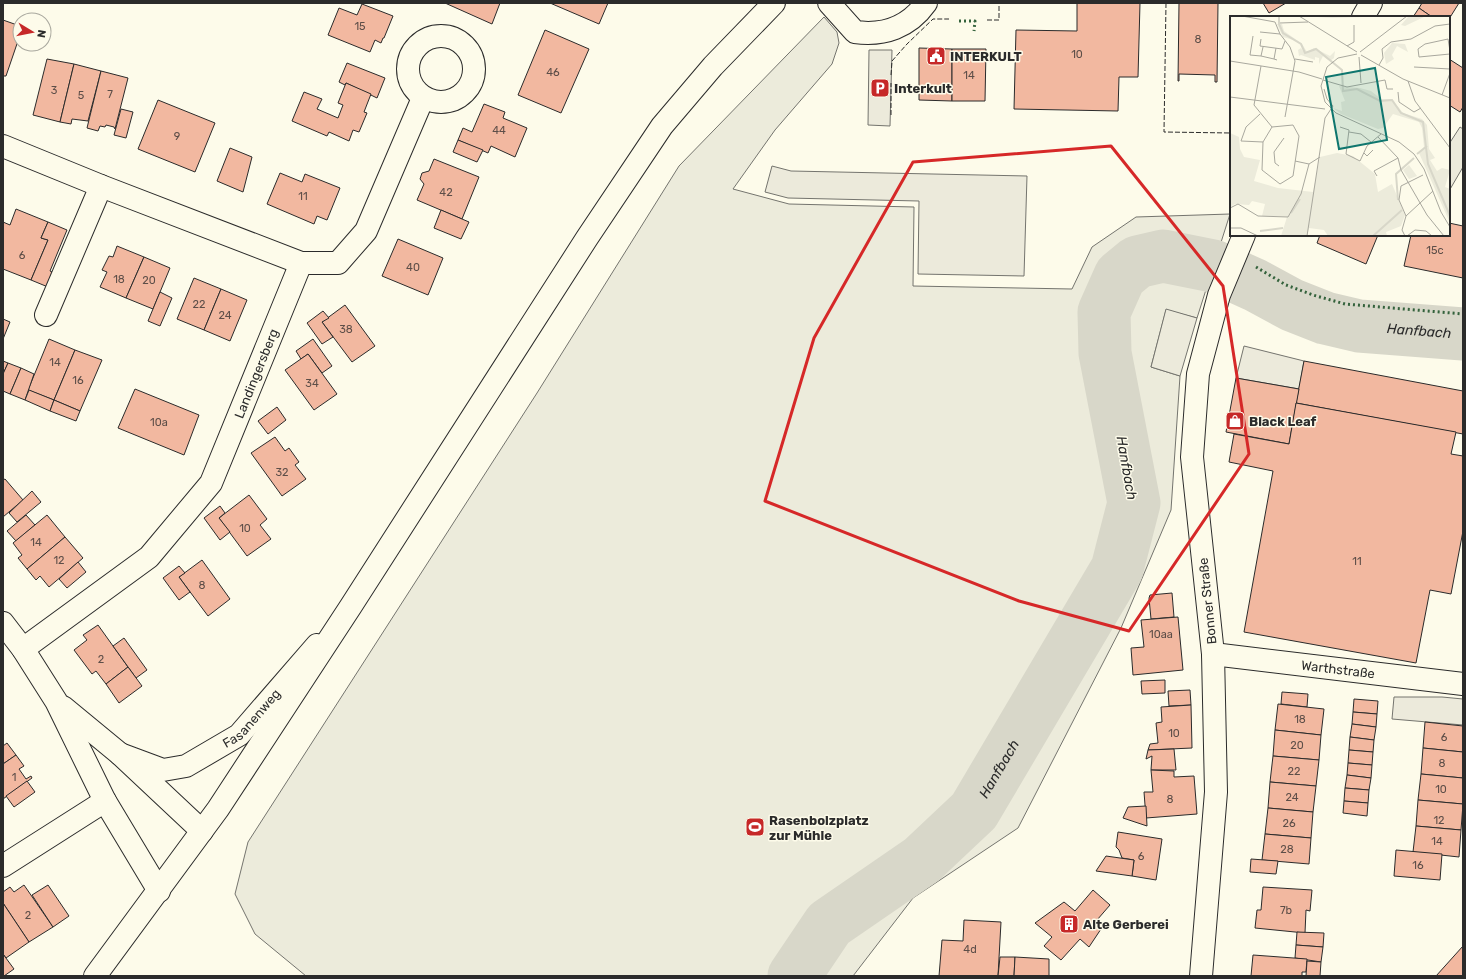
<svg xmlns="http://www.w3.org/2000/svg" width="1466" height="979" font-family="Rubik,sans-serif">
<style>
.green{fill:#ecebdb;stroke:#74746e}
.parking{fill:#eceadb;stroke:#74746e}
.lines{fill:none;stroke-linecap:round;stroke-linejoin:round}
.river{stroke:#d8d7c9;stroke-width:53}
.building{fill:#f2b8a0;stroke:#2b2b2b}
.minor-casing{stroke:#2b2b2b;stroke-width:24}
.secondary-casing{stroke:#2b2b2b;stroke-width:24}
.minor{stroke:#fdfbea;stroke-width:22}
.secondary{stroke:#fdfbea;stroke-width:22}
.hedge{stroke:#34623c;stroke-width:3;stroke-dasharray:2 3;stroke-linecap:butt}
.fence{stroke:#2b2b2b;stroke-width:1;stroke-dasharray:5 2;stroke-linecap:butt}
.marked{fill:none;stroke:#d62828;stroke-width:3;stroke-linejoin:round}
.labels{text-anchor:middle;stroke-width:3;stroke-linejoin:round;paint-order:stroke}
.number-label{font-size:11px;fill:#5d4e48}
.poi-label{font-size:13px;font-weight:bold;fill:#2b2b2b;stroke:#fdfbea;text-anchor:start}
.street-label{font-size:13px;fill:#2b2b2b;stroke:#fdfbea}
.water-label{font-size:14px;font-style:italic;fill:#2b2b2b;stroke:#fdfbea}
.inset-river{fill:none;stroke:#d8d7c9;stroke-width:2}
.inset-road{fill:none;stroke:#a9a89e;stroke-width:1}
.view{fill:#0f766e;fill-opacity:0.15;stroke:#0f766e;stroke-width:2}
.inset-edge{fill:none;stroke:#2b2b2b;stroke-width:2}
</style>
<rect width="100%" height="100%" fill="#fdfbea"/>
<path class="green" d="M 824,17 L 837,32 L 839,43 L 832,64 L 775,130 L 733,189 L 789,204 L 914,207 L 913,286 L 1072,289 L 1092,247 L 1136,217 L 1230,214 L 1197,318 L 1166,310 L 1151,367 L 1180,376 L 1171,510 L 1121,628 L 1018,828 L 913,898 L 853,976 L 306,976 L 255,934 L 235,894 L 248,842 L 537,393 L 679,166 Z"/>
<g class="parking">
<path d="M 869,50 L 892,50 L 890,126 L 868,125 Z"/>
<path d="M 1460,127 L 1463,129 L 1463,167 L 1449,191 L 1449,144 Z"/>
<path d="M 772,166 L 791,171 L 1027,176 L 1024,276 L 918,274 L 919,201 L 788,198 L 765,192 Z"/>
<path d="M 1166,309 L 1197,318 L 1180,376 L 1151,367 Z"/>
<path d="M 1244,346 L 1304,361 L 1299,389 L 1236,378 Z"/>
<path d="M 1394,697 L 1442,697 L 1463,699 L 1463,725 L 1392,719 Z"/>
</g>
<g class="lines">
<path class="river" id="s1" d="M 794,976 L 829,924 L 922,860 L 974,811 L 1117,569 L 1134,503 L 1105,353 L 1104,312 L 1120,276 L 1137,262 L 1163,256 L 1213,266 L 1255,285 L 1292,305 L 1325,318 L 1359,326 L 1463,334"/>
</g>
<g class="building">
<path d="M 445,3 L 500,3 L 492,24 Z"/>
<path d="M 550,3 L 608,3 L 599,24 Z"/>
<path d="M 1077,3 L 1140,3 L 1138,77 L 1119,77 L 1118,111 L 1014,109 L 1016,30 L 1077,31 Z"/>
<path d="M 1179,3 L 1218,3 L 1217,82 L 1215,82 L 1215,75 L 1179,74 L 1179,81 L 1178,81 Z"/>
<path d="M 1263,3 L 1286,3 L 1269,13 Z"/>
<path d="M 1422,3 L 1459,3 L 1449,19 L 1449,17 L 1432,17 L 1419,8 Z"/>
<path d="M 362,4 L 393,16 L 384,38 L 383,38 L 381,43 L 375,40 L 370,52 L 328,35 L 339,8 L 357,15 Z"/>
<path d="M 1419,8 L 1432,17 L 1413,17 Z"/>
<path d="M 3,20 L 20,26 L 20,35 L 6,76 L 3,76 Z"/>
<path d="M 545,30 L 589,49 L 561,113 L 518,95 Z"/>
<path d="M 919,48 L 952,49 L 952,101 L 919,100 Z"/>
<path d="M 952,49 L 986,49 L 985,101 L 952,101 Z"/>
<path d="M 47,59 L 74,64 L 60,122 L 33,115 Z"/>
<path d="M 1449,59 L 1463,68 L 1463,107 L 1460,112 L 1449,105 Z"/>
<path d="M 347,63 L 385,78 L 377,98 L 346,83 L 345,85 L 339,82 Z"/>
<path d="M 74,64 L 101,71 L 88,121 L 72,119 L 71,124 L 60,122 Z"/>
<path d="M 101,71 L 128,78 L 115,129 L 114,127 L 106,125 L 105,127 L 100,126 L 98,131 L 87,128 Z"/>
<path d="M 346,83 L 371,94 L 364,112 L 367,113 L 359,132 L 353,130 L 349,141 L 329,132 L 327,136 L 292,121 L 304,92 L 322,99 L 317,109 L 338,118 L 343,105 L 338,103 Z"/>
<path d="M 158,100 L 215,123 L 195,172 L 138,149 Z"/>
<path d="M 484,104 L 505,112 L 503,118 L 527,128 L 515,157 L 491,146 L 488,153 L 458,140 L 463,128 L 472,132 Z"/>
<path d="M 121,109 L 133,112 L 126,138 L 114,135 Z"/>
<path d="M 458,140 L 483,150 L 477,162 L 453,152 Z"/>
<path d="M 230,148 L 252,157 L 243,192 L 217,181 Z"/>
<path d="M 434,159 L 479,177 L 462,219 L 417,200 L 424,184 L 420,179 L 422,173 L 429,171 Z"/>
<path d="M 280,173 L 302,182 L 305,174 L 340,188 L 327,220 L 317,216 L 314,224 L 267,204 Z"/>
<path d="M 16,209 L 48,222 L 41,238 L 48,240 L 31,280 L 3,269 L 3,222 L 10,225 Z"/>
<path d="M 441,210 L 469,222 L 461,239 L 434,228 Z"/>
<path d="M 48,222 L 67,230 L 50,271 L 54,273 L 48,287 L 31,280 L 48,240 L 41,238 Z"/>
<path d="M 1449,223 L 1463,226 L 1463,278 L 1404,266 L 1411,235 L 1449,235 Z"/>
<path d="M 1320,235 L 1378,235 L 1366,264 L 1317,243 Z"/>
<path d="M 398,239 L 443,258 L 428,295 L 382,276 Z"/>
<path d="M 117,246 L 144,257 L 126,298 L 100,287 L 107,272 L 102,270 L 109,256 L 113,257 Z"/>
<path d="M 144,257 L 170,268 L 153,309 L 126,298 Z"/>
<path d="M 194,278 L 221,289 L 204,330 L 177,319 Z"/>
<path d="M 221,289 L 247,300 L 230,341 L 204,330 Z"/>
<path d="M 160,292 L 172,298 L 160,326 L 148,321 Z"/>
<path d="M 345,305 L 375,346 L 352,362 L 322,322 Z"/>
<path d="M 323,311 L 329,318 L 322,322 L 333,337 L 322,344 L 307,323 Z"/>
<path d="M 3,319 L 10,322 L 3,339 Z"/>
<path d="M 49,339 L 75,350 L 54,400 L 28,390 Z"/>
<path d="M 313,339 L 332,366 L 322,373 L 308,354 L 301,359 L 296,351 Z"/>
<path d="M 75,350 L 102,360 L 80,411 L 54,400 Z"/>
<path d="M 308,354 L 337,394 L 314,410 L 285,370 Z"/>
<path d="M 3,361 L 8,363 L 3,374 Z"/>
<path d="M 1304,361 L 1463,391 L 1463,434 L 1296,403 Z"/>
<path d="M 8,363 L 21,368 L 10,394 L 3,391 L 3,374 Z"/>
<path d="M 21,368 L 34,374 L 25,400 L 10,394 Z"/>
<path d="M 1236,378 L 1299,389 L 1289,444 L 1226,432 Z"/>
<path d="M 135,389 L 199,415 L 184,455 L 118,428 Z"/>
<path d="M 29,390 L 54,400 L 50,411 L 25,400 Z"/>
<path d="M 54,400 L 80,411 L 76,421 L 50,411 Z"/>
<path d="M 1296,403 L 1456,432 L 1451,454 L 1463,456 L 1463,531 L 1451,594 L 1430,590 L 1416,663 L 1244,632 L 1273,471 L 1229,462 L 1234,434 L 1289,444 Z"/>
<path d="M 277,407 L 286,420 L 268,434 L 258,421 Z"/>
<path d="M 275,437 L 285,451 L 289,448 L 299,462 L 295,465 L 306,479 L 282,496 L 251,453 Z"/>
<path d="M 5,479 L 23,500 L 3,517 L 3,480 Z"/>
<path d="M 32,491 L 41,502 L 17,522 L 9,513 Z"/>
<path d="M 249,495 L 267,519 L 260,525 L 271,539 L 247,556 L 219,518 Z"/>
<path d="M 220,506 L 225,513 L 219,518 L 230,532 L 220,540 L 204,518 Z"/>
<path d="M 26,515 L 35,525 L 16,541 L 7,531 Z"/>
<path d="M 47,515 L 65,537 L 27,569 L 18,558 L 22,555 L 13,543 Z"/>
<path d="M 65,537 L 83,558 L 49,587 L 40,576 L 36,580 L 27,569 Z"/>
<path d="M 202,560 L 230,599 L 208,616 L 179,577 Z"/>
<path d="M 78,562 L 86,572 L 67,588 L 59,579 Z"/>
<path d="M 179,566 L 185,573 L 179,577 L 190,592 L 179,600 L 163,578 Z"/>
<path d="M 1172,593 L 1174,617 L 1151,619 L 1149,598 L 1150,595 Z"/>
<path d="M 1178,617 L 1183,670 L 1133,675 L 1131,648 L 1144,647 L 1141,620 Z"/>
<path d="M 98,625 L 128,667 L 106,684 L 96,671 L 92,674 L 74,650 L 87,640 L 83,635 Z"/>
<path d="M 124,638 L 147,670 L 136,678 L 113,646 Z"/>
<path d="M 128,667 L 142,686 L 119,703 L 106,684 Z"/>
<path d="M 1165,680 L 1165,693 L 1142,694 L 1141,681 Z"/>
<path d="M 1190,690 L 1191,705 L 1169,706 L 1168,691 Z"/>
<path d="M 1282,692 L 1308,694 L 1307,707 L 1281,704 Z"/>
<path d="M 1354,699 L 1378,701 L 1377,714 L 1353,712 Z"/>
<path d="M 1278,704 L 1324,709 L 1321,735 L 1275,730 Z"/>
<path d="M 1191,705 L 1192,748 L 1148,750 L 1150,744 L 1158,743 L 1156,723 L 1162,722 L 1161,707 Z"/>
<path d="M 1353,712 L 1377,714 L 1376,727 L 1352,724 Z"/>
<path d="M 1425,722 L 1463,726 L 1463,752 L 1423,748 Z"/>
<path d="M 1352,724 L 1376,727 L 1374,740 L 1350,737 Z"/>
<path d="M 1275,730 L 1321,735 L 1319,760 L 1273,756 Z"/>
<path d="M 1350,737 L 1374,740 L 1373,752 L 1349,750 Z"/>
<path d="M 7,743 L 16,755 L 3,764 L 3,746 Z"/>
<path d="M 1423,748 L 1463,752 L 1463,778 L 1421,774 Z"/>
<path d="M 1174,749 L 1176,770 L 1151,770 L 1152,756 L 1146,759 L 1148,750 Z"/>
<path d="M 1349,750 L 1373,752 L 1372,765 L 1348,763 Z"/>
<path d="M 16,755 L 24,766 L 19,769 L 26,779 L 31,776 L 32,778 L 3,799 L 3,764 Z"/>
<path d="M 1273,756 L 1319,760 L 1316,786 L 1270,782 Z"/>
<path d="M 1348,763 L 1372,765 L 1371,778 L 1347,775 Z"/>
<path d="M 1151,770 L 1174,771 L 1174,777 L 1194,776 L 1197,814 L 1146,818 L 1144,792 L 1153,792 Z"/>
<path d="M 1421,774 L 1463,778 L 1463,804 L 1418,800 Z"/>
<path d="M 1347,775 L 1371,778 L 1369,790 L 1345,788 Z"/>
<path d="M 27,781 L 35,792 L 14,807 L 6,796 Z"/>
<path d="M 1270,782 L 1316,786 L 1313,812 L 1268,808 Z"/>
<path d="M 1345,788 L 1369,790 L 1368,803 L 1344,801 Z"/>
<path d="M 1418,800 L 1463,804 L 1461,830 L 1416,826 Z"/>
<path d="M 1344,801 L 1368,803 L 1367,816 L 1343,813 Z"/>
<path d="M 1146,806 L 1147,826 L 1123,818 L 1128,807 Z"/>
<path d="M 1268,808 L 1313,812 L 1311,838 L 1265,834 Z"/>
<path d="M 1416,826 L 1461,830 L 1459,857 L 1413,852 Z"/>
<path d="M 1118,832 L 1162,839 L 1156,880 L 1132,876 L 1134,860 L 1122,858 L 1119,850 L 1116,847 Z"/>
<path d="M 1265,834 L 1311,838 L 1309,864 L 1262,860 Z"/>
<path d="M 1396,850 L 1442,854 L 1440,880 L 1394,876 Z"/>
<path d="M 1106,856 L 1134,860 L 1132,876 L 1096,871 Z"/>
<path d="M 1251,859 L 1278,861 L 1276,874 L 1250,872 Z"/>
<path d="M 24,885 L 53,927 L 29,942 L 3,903 L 3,892 L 10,887 L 14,892 Z"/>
<path d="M 48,885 L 69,916 L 53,927 L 32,895 Z"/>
<path d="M 1263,887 L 1312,890 L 1310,911 L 1306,910 L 1305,933 L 1255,928 L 1257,910 L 1261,910 Z"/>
<path d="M 1093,890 L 1110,905 L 1097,920 L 1103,926 L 1089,947 L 1080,939 L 1061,960 L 1044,946 L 1052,937 L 1035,923 L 1064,902 L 1075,911 Z"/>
<path d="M 3,903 L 29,942 L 6,958 L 3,954 Z"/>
<path d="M 964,920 L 1001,922 L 998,976 L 939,976 L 942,940 L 963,941 Z"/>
<path d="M 1297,932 L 1324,933 L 1323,947 L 1296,945 Z"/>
<path d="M 1296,945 L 1323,947 L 1321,962 L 1295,958 Z"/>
<path d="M 1463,946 L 1463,976 L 1436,976 Z"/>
<path d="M 3,954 L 14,969 L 4,976 L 3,976 Z"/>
<path d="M 1253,955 L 1307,959 L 1306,972 L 1302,972 L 1302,976 L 1251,976 Z"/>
<path d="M 1000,957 L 1015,957 L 1014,976 L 998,976 Z"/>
<path d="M 1015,957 L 1049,959 L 1049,976 L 1014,976 Z"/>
<path d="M 1307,961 L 1321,962 L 1320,976 L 1306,976 Z"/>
</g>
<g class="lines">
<defs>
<g id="minor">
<path d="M 829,3 L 855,32 C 884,36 909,27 926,3"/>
<path d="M 1363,17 L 1371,3"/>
<circle cx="441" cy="69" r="33"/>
<path d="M 3,146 L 101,186 L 301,263 L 338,263 L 366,231 L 423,98"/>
<path d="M 46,315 L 101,186"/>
<path d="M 3,623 L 23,649 L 56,701 L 105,801 L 159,891"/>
<path id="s2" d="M 23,649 L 149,557 L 211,483 L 301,263"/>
<path id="s3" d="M 1213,654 L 1463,684"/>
<path d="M 63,707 L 120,754 L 202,831"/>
<path id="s4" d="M 120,754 L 163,770 L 186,766 L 239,735 L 317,645"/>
<path d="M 3,866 L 105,801"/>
<path d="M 1201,976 L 1216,792 L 1213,654 L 1192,457 L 1198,374 L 1219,295 L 1244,235"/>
</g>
<path id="secondary" d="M 95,976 L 218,809 L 351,606 L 587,238 L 662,126 L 713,66 L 774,3"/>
</defs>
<use href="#minor" class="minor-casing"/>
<use href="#secondary" class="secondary-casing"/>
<use href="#minor" class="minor"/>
<use href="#secondary" class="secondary"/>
<g class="hedge">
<path d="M 959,21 L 975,21 L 974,31"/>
<path d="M 1256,267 L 1286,285 L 1313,295 L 1345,304 L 1463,314"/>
</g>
<g class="fence">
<path d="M 1166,3 L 1164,132 L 1231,133"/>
<path d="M 987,20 L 999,20 L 999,3"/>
<path d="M 891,75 L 892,61 L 907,44 L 933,19 L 949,19"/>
<path d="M 891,115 L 891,83"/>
</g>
</g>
<path class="marked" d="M 1111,146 L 1223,286 L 1249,454 L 1129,631 L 1019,601 L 765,501 L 814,338 L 913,162 Z"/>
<defs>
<symbol id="civic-square" viewBox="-11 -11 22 22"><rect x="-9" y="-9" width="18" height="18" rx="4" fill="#c62828" stroke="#fdfbea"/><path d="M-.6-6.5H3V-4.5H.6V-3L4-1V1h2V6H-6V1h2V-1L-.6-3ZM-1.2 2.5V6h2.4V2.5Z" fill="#fff"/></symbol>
<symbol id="parking-square" viewBox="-11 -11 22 22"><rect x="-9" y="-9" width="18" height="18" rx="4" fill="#c62828" stroke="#fdfbea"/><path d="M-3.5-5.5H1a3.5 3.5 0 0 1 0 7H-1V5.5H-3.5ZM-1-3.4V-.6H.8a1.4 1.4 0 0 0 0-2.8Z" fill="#fff"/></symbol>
<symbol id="shop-square" viewBox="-11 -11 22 22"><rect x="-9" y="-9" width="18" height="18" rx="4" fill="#c62828" stroke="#fdfbea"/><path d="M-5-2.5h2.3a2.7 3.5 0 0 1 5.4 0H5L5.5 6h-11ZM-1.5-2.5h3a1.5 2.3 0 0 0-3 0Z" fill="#fff"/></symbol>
<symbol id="stadium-square" viewBox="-11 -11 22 22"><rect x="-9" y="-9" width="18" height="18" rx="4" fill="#c62828" stroke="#fdfbea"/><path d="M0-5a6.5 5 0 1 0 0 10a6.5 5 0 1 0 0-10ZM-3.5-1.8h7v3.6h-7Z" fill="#fff"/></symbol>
<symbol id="building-square" viewBox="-11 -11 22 22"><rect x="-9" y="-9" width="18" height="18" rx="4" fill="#c62828" stroke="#fdfbea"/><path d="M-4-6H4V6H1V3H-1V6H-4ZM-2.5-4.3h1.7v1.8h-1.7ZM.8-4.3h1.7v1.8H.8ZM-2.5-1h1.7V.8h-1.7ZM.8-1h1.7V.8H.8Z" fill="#fff"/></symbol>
</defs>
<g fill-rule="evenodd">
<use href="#civic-square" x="925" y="45" width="22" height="22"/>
<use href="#parking-square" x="869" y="77" width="22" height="22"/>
<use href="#shop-square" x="1224" y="410" width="22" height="22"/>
<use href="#stadium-square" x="744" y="816" width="22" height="22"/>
<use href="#building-square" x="1058" y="913" width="22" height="22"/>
</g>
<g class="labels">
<g class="number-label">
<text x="360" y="30">15</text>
<text x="1198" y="43">8</text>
<text x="1077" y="58">10</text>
<text x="553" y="76">46</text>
<text x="969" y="79">14</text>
<text x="54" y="94">3</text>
<text x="110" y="98">7</text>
<text x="81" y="99">5</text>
<text x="499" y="134">44</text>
<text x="177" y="140">9</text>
<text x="446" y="196">42</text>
<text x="303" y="200">11</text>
<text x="1435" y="254">15c</text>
<text x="22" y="259">6</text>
<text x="413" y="271">40</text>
<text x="119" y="283">18</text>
<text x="149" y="284">20</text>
<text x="199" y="308">22</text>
<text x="225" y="319">24</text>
<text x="346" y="333">38</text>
<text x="55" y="366">14</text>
<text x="78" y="384">16</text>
<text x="312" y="387">34</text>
<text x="159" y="426">10a</text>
<text x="282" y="476">32</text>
<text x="245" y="532">10</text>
<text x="36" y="546">14</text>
<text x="59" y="564">12</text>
<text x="1357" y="565">11</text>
<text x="202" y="589">8</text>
<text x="1161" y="638">10aa</text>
<text x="101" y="663">2</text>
<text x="1300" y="723">18</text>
<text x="1174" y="737">10</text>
<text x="1444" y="741">6</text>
<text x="1297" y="749">20</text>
<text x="1442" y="767">8</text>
<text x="1294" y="775">22</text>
<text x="14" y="781">1</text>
<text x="1441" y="793">10</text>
<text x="1292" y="801">24</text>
<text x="1170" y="803">8</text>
<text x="1439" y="824">12</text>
<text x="1289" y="827">26</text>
<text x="1437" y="845">14</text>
<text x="1287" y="853">28</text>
<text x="1141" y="860">6</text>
<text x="1418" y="869">16</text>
<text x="1286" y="914">7b</text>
<text x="28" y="919">2</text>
<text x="970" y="953">4d</text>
</g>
<g class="poi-label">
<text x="950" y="61">INTERKULT</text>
<text x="894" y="93">Interkult</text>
<text x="1249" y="426">Black Leaf</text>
<text x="769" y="825">Rasenbolzplatz<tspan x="769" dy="15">zur Mühle</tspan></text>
<text x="1083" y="929">Alte Gerberei</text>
</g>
<g class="street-label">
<text dy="5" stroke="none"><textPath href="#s2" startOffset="371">Landingersberg</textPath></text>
<text transform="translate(1207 601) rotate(-96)" y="5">Bonner Straße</text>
<text dy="5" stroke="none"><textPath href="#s3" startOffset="126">Warthstraße</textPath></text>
<text dy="5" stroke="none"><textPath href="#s4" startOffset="151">Fasanenweg</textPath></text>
</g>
<g class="water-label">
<text dy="5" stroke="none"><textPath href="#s1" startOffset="1148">Hanfbach</textPath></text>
<text transform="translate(1127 468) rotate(80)" y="5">Hanfbach</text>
<text dy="5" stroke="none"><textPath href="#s1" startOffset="296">Hanfbach</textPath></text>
</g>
</g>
<g transform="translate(1230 16)">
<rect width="220" height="220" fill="#fdfbea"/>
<path d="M 71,0 L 166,0 L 102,2 ZM 196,0 L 175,10 L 171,9 L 178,1 ZM 47,8 L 52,8 L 54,15 L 72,28 L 77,36 L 84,32 L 100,40 L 105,35 L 104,42 L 100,45 L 93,40 L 89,48 L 89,42 L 85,41 L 85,44 L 71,39 L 67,41 L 69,40 L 68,34 L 71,32 L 73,35 L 72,30 L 67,25 L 53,21 ZM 162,27 L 175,28 L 178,36 L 167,30 L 162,39 L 164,43 L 156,48 L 154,37 ZM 109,70 L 130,72 L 141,75 L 151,83 L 162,83 L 173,97 L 192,103 L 197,109 L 199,133 L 205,142 L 200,144 L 207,155 L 212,152 L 220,154 L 215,171 L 220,173 L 220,207 L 189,137 L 194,131 L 192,112 L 189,106 L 163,98 L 153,112 L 148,113 L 111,98 L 103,92 L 112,95 L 111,86 L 115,85 ZM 0,117 L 9,121 L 10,133 L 14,141 L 30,144 L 24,165 L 48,172 L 83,176 L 90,141 L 107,137 L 123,140 L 145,158 L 148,176 L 162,168 L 175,199 L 171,210 L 156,216 L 157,220 L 98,220 L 94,214 L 79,212 L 77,220 L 51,220 L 57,201 L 32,200 L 35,188 L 22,185 L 19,189 L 5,188 L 0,191 ZM 179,149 L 187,160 L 179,163 L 173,154 Z" fill="#ecebdb"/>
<path class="inset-river" d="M 49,0 L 49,8 L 53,17 L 71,28 L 75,37 L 86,33 L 112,54 L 113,75 L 127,73 L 150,85 L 162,84 L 171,97 L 193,106 L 198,148 L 220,200M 187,138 L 197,130M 168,184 L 166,158 L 184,142M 61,197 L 70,183M 30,215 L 53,212M 143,220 L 172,194"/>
<path class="inset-road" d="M 12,0 L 45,6 L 50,18 L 60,31 L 65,45 L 55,101M 69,0 L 127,36M 50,7 L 78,6M 30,16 L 50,18M 23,20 L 20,39 L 31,40 L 33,31M 31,23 L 30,30 L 52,33 L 55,25M 117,30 L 124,26 L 124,9M 46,32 L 44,43 L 47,44M 220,35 L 218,23 L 195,28 L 188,33 L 189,41 L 220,38M 130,36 L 177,0M 127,38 L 108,42 L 97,51 L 91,70 L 95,86 L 106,97 L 169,126 L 184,138 L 194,153 L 211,196 L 220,211M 131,39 L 173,63 L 220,82M 31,40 L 44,43M 129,41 L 131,67M 65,43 L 83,46M 0,45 L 69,56 L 92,63M 149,49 L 153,42 L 152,33 L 161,26 L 181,23 L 205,10 L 220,8M 31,50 L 24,89 L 42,111M 184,51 L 220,53M 93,64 L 117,71 L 155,64 L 157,73 L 163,73M 178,65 L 185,85 L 220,132M 168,76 L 169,86 L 184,96 L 191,92M 212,79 L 220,57M 0,81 L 95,93M 30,98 L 16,111 L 11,125 L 33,126 L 32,154 L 50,168 L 63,160 L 69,120 L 63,109 L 42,111M 110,111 L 119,114 L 116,138 L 130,145 L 137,130 L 151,118M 119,116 L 131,118 L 141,126M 148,121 L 168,142 L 171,154 L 197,199 L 214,220M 33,126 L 42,111M 134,137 L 137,140 L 143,134M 65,145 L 79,148M 49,150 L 45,147 L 44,136 L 54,122M 147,160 L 144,155 L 168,142M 0,192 L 8,188 L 28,200 L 58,201 L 71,178 L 79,148 L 90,141M 176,200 L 169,184 L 171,170 L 193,159M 0,212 L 11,212 L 28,220M 77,220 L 95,102 L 103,90 L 97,83 L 94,73M 175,220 L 172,214 L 176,200 L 203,175M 177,220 L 185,214 L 196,215 L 202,220"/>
<path class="view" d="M 145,52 L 157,124 L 109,133 L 96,61 Z"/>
<rect width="220" height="220" class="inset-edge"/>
</g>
<rect width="1466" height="979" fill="none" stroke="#2b2b2b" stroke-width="8"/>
<g transform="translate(32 32) rotate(100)"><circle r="19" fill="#fdfbea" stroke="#a9a89e"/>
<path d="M0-3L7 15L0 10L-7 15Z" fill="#c62828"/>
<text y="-6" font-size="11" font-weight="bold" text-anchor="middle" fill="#2b2b2b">N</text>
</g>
</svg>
